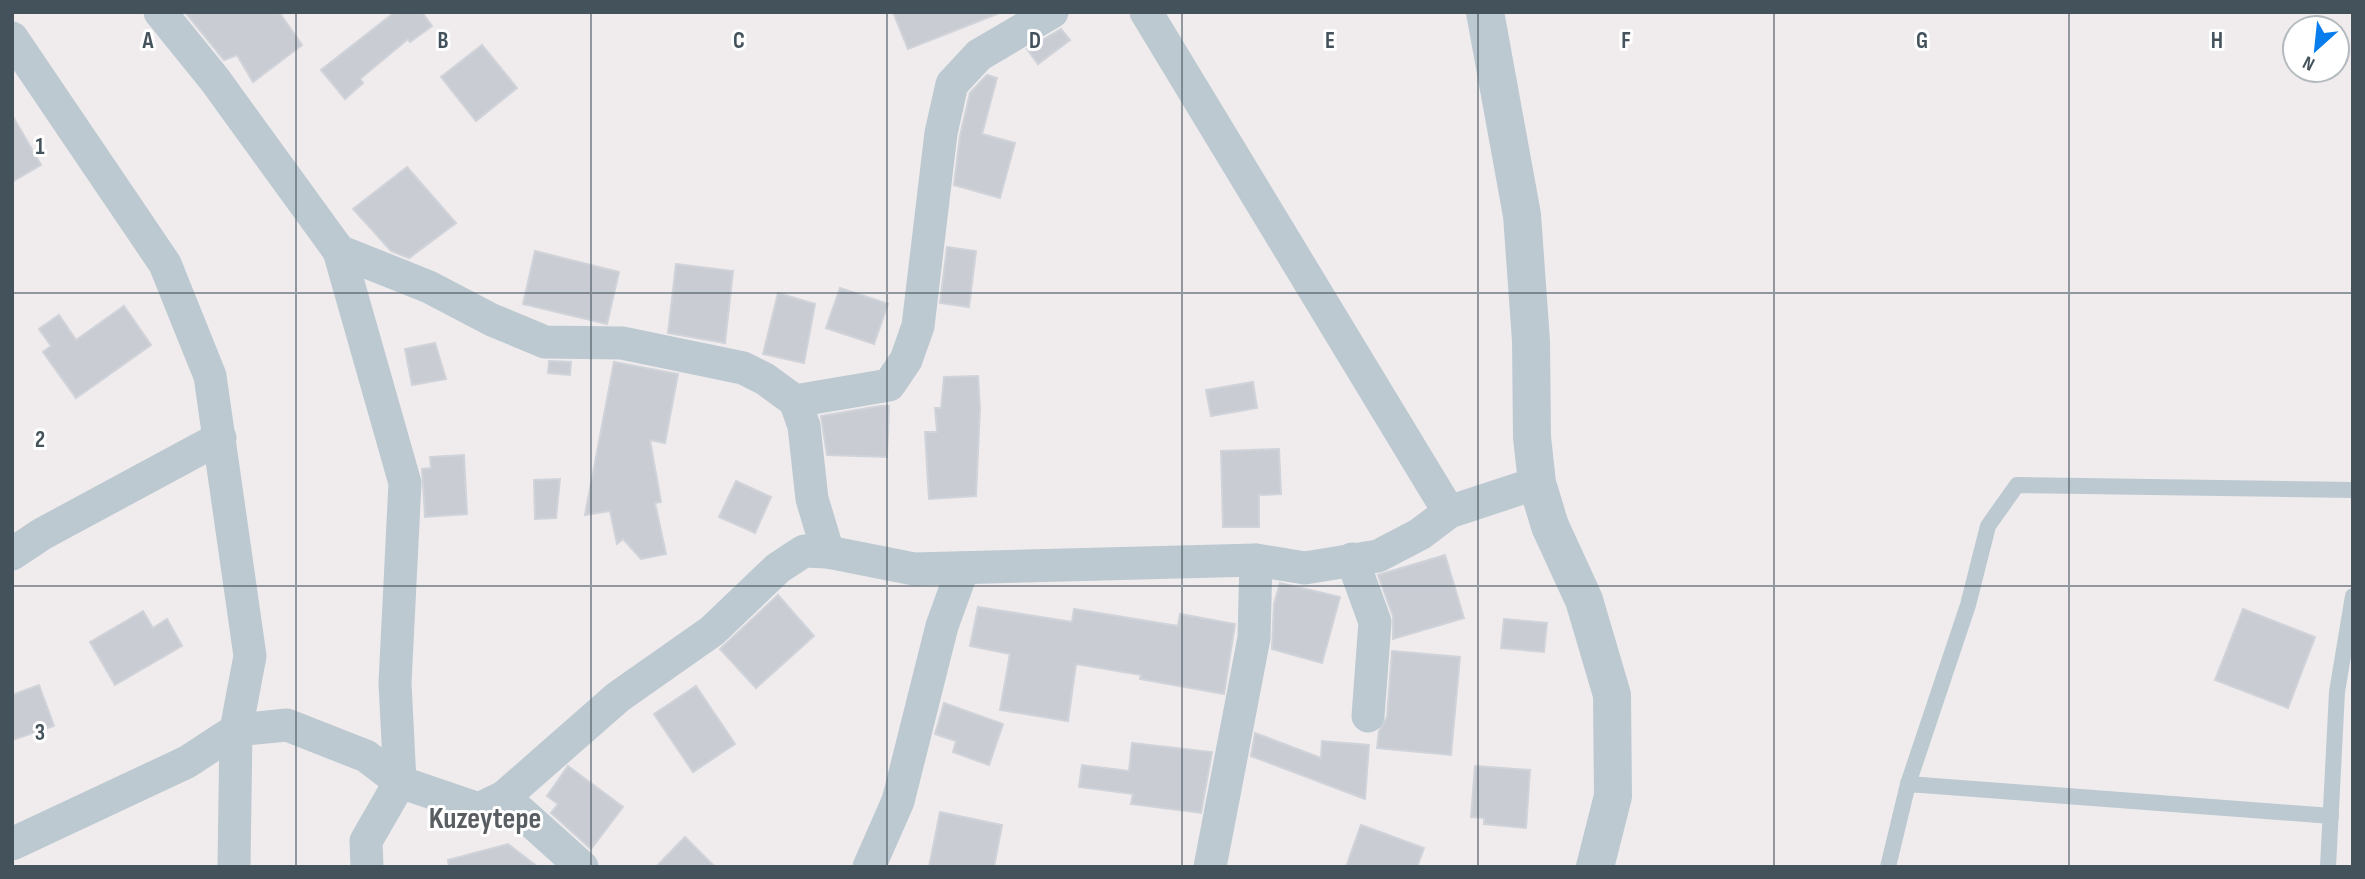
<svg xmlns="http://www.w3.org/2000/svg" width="2365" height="879" font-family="'Sofia Sans Condensed',sans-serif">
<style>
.building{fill:#c9ccd2;stroke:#d0d3d9;stroke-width:2}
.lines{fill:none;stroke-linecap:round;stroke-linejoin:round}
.service{stroke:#bcc9d1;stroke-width:16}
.minor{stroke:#bcc9d1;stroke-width:33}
.tertiary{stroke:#bcc9d1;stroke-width:38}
.grid{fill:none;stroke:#44525c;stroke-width:2;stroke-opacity:0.55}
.labels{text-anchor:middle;stroke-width:6;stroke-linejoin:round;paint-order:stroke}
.district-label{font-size:30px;font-weight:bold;fill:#595e63;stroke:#fff}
.grid-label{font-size:23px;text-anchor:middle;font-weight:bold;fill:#44525c;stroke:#fff;stroke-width:6;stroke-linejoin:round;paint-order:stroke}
</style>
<rect width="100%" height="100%" fill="#f0eced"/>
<g class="building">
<path d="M 185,12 L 279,12 L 302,45 L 253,82 L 237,55 L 224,60 Z"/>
<path d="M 395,12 L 422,12 L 432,26 L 410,42 L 408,39 L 360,79 L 363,83 L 345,99 L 321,70 Z"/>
<path d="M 893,12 L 997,12 L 997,14 L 908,49 Z"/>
<path d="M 1061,29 L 1070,40 L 1038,64 L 1027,49 Z"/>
<path d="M 482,45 L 517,88 L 476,121 L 441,77 Z"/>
<path d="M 987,75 L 997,78 L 982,134 L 1015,143 L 1000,198 L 954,185 L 960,136 L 970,93 Z"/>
<path d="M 12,115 L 41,165 L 12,182 Z"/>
<path d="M 407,167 L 456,223 L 409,258 L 391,251 L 353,209 Z"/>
<path d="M 947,247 L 976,251 L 969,307 L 940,303 Z"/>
<path d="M 535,251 L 619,272 L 607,324 L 523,304 Z"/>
<path d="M 676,264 L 733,271 L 725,343 L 668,333 Z"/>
<path d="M 840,288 L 888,304 L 874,344 L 826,328 Z"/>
<path d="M 778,293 L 815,304 L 804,363 L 763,354 Z"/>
<path d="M 124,306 L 151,345 L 76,398 L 43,352 L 51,346 L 39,329 L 59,315 L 76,340 Z"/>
<path d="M 435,343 L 446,379 L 412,385 L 405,349 Z"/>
<path d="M 549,361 L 571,362 L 570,375 L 548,373 Z"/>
<path d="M 614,362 L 678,374 L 665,443 L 650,440 L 661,502 L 655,503 L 666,554 L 641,559 L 623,539 L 617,544 L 610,511 L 585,515 Z"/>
<path d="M 978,376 L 980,408 L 976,496 L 929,499 L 925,432 L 937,432 L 935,408 L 941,408 L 944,377 Z"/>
<path d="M 1253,382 L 1257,408 L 1211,416 L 1206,390 Z"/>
<path d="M 880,406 L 889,406 L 887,457 L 827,455 L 821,416 Z"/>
<path d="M 1279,449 L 1281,494 L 1259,495 L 1259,527 L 1223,527 L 1221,451 Z"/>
<path d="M 464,455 L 467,514 L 425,517 L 422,469 L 431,468 L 430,457 Z"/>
<path d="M 560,479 L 556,518 L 535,519 L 534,480 Z"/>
<path d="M 736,481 L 771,497 L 755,533 L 719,517 Z"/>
<path d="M 1445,555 L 1464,618 L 1393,639 L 1393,616 L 1378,575 Z"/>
<path d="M 1280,583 L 1340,597 L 1322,663 L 1272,649 L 1274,604 Z"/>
<path d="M 778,595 L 814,636 L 756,688 L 720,649 Z"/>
<path d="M 978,607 L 1072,622 L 1074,609 L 1178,626 L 1180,614 L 1235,624 L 1224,694 L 1140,679 L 1141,675 L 1076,664 L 1068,721 L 1000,710 L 1010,654 L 970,646 Z"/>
<path d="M 2243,609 L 2315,637 L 2288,708 L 2215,680 Z"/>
<path d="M 143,611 L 153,628 L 167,619 L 182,646 L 115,685 L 90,642 Z"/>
<path d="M 1504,619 L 1547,623 L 1544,652 L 1501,648 Z"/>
<path d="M 1392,651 L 1460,657 L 1451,755 L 1377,748 L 1379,731 L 1387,717 Z"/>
<path d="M 39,685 L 54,726 L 12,740 L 12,695 Z"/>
<path d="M 696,686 L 735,744 L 693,772 L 654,714 Z"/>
<path d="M 944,703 L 1003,724 L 989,765 L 953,752 L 956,741 L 935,734 Z"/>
<path d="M 1255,733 L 1321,758 L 1322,741 L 1369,745 L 1365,799 L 1251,756 Z"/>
<path d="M 1132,743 L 1212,752 L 1201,813 L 1131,804 L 1133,794 L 1079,787 L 1082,765 L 1129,771 Z"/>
<path d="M 568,766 L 623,807 L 591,849 L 551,813 L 558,804 L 547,796 Z"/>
<path d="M 1475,766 L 1530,770 L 1526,828 L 1484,824 L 1484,818 L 1471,817 Z"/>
<path d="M 940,812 L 1002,825 L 994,867 L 929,867 Z"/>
<path d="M 1361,825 L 1424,848 L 1417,867 L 1346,867 Z"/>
<path d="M 685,837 L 715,867 L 656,867 Z"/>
<path d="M 508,844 L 538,867 L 449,867 L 448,860 Z"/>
</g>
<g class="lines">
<g class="service">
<path d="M 1908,784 L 1968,605 L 1988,526 L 2017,485 L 2353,490"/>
<path d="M 1888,867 L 1908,784 L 2331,816"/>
<path d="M 2328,867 L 2337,692 L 2353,596"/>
</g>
<g class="minor">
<path d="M 160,12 L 215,80 L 339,251 L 405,483 L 395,683 L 400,782 L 366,841 L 367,867"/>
<path d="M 1146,12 L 1449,512"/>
<path d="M 12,38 L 165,264 L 210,376 L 250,656 L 236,730 L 234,867"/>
<path d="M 339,251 L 429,287 L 492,320 L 545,342 L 622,343 L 743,368 L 765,379 L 795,401 L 804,426 L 812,499 L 828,552"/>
<path d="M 795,401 L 889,385 L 906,360 L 918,326 L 941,133 L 952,84 L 979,55 L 1052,12"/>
<path d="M 12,554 L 42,534 L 220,438"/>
<path d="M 1352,559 L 1375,622 L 1368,716"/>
<path d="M 504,797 L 582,867"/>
<path d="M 12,844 L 187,762 L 236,730 L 287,725 L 366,756 L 400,782 L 479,809 L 504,797 L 618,697 L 712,631 L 778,568 L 804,551 L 828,552 L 914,569 L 1256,560 L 1305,568 L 1378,556 L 1420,534 L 1449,512 L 1537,483"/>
<path d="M 869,867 L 898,801 L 942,626 L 963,568"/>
<path d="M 1210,867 L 1254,638 L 1256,560"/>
</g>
<path class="tertiary" d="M 1485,12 L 1522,215 L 1531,341 L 1532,437 L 1537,483 L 1550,526 L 1584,600 L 1612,695 L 1613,796 L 1595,867"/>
</g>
<path class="grid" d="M 296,12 L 296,867M 591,12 L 591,867M 887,12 L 887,867M 1182,12 L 1182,867M 1478,12 L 1478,867M 1774,12 L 1774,867M 2069,12 L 2069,867M 12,293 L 2353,293M 12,586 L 2353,586"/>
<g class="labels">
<g class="district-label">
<text x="485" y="828">Kuzeytepe</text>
</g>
</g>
<g class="grid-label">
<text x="148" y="48">A</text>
<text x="443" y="48">B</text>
<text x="739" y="48">C</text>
<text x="1035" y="48">D</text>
<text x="1330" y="48">E</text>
<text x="1626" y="48">F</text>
<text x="1922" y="48">G</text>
<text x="2217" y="48">H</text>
<text x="40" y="154">1</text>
<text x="40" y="447">2</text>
<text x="40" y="740">3</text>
</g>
<rect width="2365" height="879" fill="none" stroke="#44525c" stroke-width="28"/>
<g transform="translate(2316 49) rotate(207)"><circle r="33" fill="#ffffff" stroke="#b4babe" stroke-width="2"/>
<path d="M0-5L12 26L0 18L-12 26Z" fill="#087dee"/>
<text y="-10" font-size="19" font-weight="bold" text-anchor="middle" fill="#44525c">N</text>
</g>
</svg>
